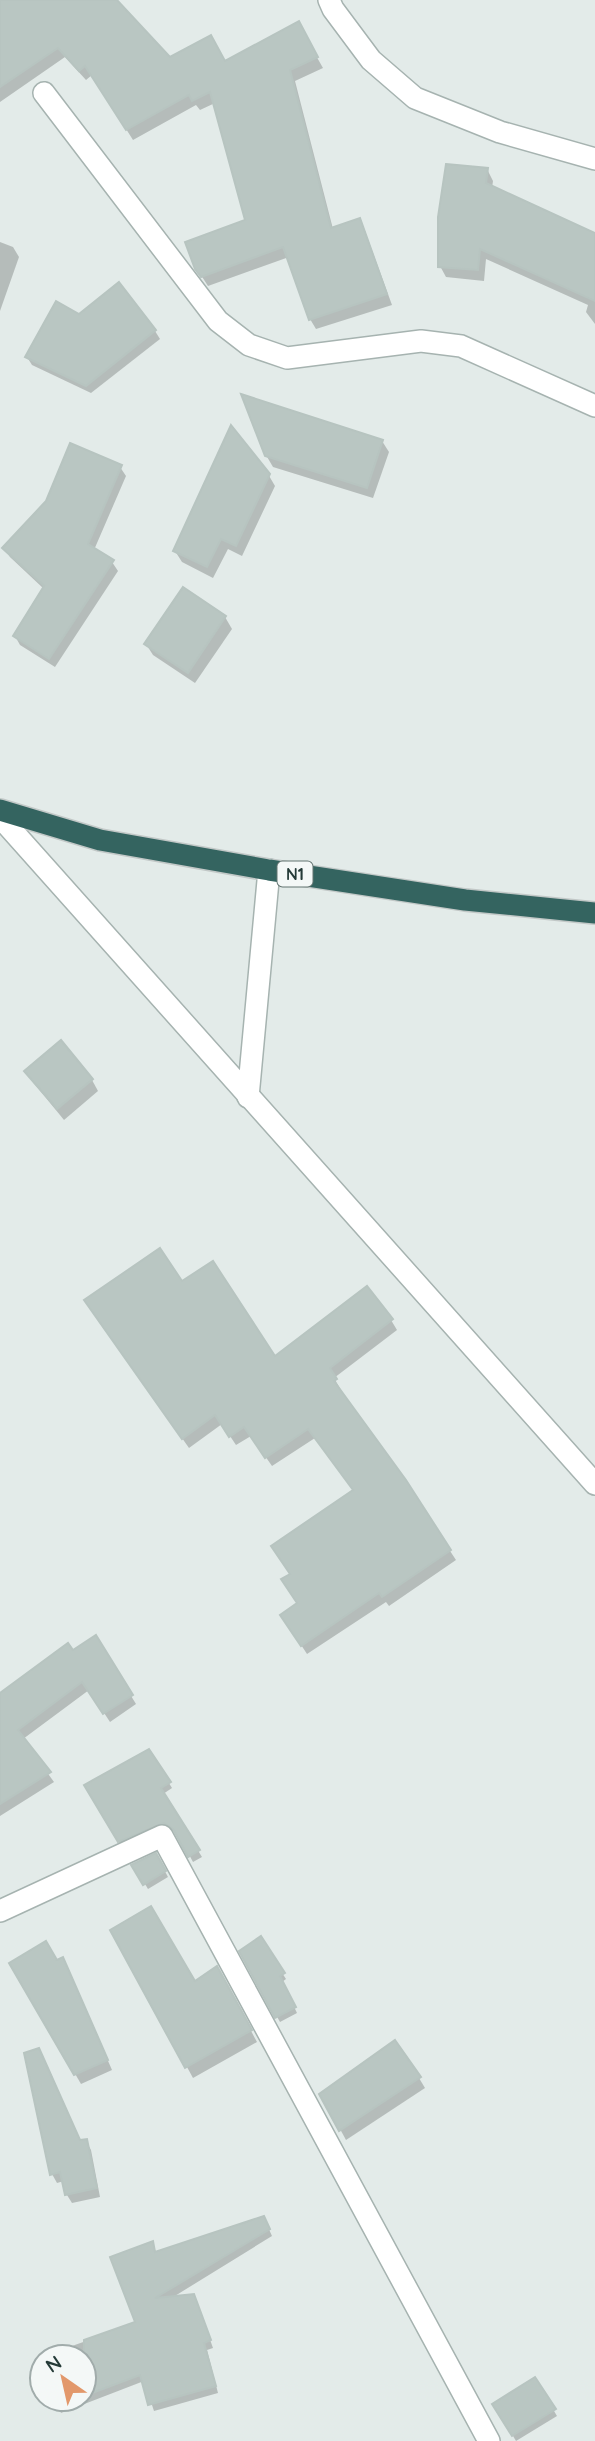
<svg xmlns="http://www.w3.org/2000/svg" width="595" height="2441" font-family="Quicksand,sans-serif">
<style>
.shadow{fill:#0003}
.building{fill:#b9c6c2;stroke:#b7c4c0;stroke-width:2}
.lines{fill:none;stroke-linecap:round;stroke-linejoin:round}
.minor-casing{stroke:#a6b3b0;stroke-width:24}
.highway-casing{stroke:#c2c8c7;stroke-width:24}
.minor{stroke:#fff;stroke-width:21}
.highway{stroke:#346460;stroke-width:21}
.labels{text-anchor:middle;stroke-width:7;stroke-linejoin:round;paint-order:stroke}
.shield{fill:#f4f8f7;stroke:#637471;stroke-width:2}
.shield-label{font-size:16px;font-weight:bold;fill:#253b38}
</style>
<rect width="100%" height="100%" fill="#e3ebe9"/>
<g class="shadow">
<path d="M 0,0 L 115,0 L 170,59 L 225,63 L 298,24 L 323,68 L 295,81 L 333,229 L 359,220 L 365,231 L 392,305 L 316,329 L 310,319 L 289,257 L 208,286 L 197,269 L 247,221 L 215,103 L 200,110 L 196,105 L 133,140 L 92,75 L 86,80 L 65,57 L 0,102 Z"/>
<path d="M 487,169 L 493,181 L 492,188 L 595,248 L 595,324 L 586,312 L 588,305 L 486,259 L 484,281 L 446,277 L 440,266 Z"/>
<path d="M 0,242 L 13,247 L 19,257 L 0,311 Z"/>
<path d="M 79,316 L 155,331 L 160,339 L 91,393 L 32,365 L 27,357 Z"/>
<path d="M 382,441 L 389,452 L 373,498 L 273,467 L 266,455 Z"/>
<path d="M 120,467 L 126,476 L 94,550 L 112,562 L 118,571 L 55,667 L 20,645 L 15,636 L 44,589 L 10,557 L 4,548 Z"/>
<path d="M 268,474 L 275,486 L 242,556 L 228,549 L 213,578 L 182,562 L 175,551 Z"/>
<path d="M 184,589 L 225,617 L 232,629 L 195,683 L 153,655 L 146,644 Z"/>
<path d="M 27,1071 L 92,1080 L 98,1091 L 64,1120 L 33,1082 Z"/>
<path d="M 182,1284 L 275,1359 L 391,1320 L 397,1330 L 334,1378 L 341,1390 L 339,1391 L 404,1481 L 456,1560 L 389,1606 L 386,1602 L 307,1654 L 288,1625 L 355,1491 L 315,1438 L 272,1466 L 251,1436 L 236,1445 L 222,1424 L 189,1448 L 92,1310 Z"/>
<path d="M 95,1637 L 136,1704 L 110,1722 L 89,1690 L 23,1739 L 54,1782 L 0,1816 L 0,1696 Z"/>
<path d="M 149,1751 L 172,1788 L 163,1794 L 202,1857 L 193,1862 L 178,1834 L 168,1828 L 122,1847 L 86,1786 Z"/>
<path d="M 156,1855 L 168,1877 L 148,1889 L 134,1866 Z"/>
<path d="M 112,1930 L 194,1983 L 217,1968 L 257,2042 L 193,2078 Z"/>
<path d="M 260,1939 L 286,1979 L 282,1982 L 297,2013 L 280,2022 L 241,1952 Z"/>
<path d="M 11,1963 L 57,1963 L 68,1969 L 112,2070 L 81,2084 Z"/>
<path d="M 419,2078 L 425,2088 L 346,2140 L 321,2094 Z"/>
<path d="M 86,2141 L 91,2150 L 100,2197 L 72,2203 L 67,2195 L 64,2181 L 57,2183 L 52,2174 Z"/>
<path d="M 267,2225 L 272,2236 L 170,2299 L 197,2303 L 213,2348 L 207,2350 L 218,2393 L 154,2411 L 144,2381 L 61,2413 L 54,2399 L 84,2399 L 84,2357 L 42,2357 L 42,2368 L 38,2358 L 137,2323 L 152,2243 L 157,2254 Z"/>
<path d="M 535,2379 L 557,2416 L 516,2441 L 494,2404 Z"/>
</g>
<g class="building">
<path d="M 0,0 L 117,0 L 170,57 L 211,35 L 225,61 L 299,21 L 318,57 L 290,70 L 331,228 L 360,218 L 387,294 L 309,320 L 283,247 L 201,277 L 195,269 L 185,242 L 245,220 L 210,92 L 192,101 L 189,95 L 126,130 L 85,66 L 79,71 L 58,48 L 0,87 Z"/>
<path d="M 446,164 L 488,168 L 486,183 L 595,233 L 595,301 L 480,249 L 478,270 L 438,267 L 438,217 Z"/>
<path d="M 119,282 L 156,330 L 86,386 L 25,357 L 56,301 L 79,314 Z"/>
<path d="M 241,394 L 383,440 L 367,488 L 265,456 Z"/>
<path d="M 231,425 L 270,474 L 236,546 L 221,539 L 207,567 L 173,551 Z"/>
<path d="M 70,443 L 122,465 L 88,544 L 114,560 L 49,659 L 13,636 L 44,586 L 2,548 L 46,501 Z"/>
<path d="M 183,587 L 226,616 L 188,673 L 144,644 Z"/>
<path d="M 61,1040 L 93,1079 L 57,1109 L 24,1071 Z"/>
<path d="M 160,1248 L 182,1281 L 213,1261 L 275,1356 L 367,1286 L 393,1319 L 330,1368 L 337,1379 L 334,1381 L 406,1480 L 451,1550 L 382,1597 L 379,1593 L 301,1646 L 280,1615 L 297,1603 L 281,1579 L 290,1574 L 271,1546 L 353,1490 L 308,1429 L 265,1458 L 244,1427 L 229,1437 L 215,1415 L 182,1439 L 84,1300 Z"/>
<path d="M 96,1635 L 133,1695 L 103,1714 L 82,1682 L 18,1730 L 51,1772 L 0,1804 L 0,1693 L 68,1643 L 73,1650 Z"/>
<path d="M 149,1749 L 171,1782 L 161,1788 L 200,1850 L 188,1857 L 173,1829 L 164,1823 L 118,1842 L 84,1785 Z"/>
<path d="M 156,1853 L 166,1871 L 143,1885 L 131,1865 Z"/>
<path d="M 151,1906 L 195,1981 L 217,1966 L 252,2030 L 185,2068 L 110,1930 Z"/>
<path d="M 261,1936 L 285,1973 L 280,1976 L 296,2007 L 275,2018 L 239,1951 Z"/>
<path d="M 46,1941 L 57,1960 L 63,1957 L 108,2060 L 74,2075 L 9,1963 Z"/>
<path d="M 395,2040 L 421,2077 L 339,2131 L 319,2094 Z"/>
<path d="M 39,2048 L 80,2140 L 87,2139 L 97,2188 L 65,2195 L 60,2172 L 50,2175 L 24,2053 Z"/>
<path d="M 264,2216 L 270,2229 L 155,2298 L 194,2294 L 211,2340 L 204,2343 L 216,2386 L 148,2405 L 140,2375 L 84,2396 L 84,2340 L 135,2322 L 110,2257 L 153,2241 L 155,2252 Z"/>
<path d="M 535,2377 L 556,2409 L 512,2436 L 492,2404 Z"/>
</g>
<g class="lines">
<defs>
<g id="minor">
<path d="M 329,0 L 333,9 L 371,60 L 415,98 L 500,132 L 595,159"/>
<path d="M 44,93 L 218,321 L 249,345 L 287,358 L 421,341 L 461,346 L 595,406"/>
<path d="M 0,817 L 595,1484"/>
<path d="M 248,1097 L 269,870"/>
<path d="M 0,1911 L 162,1836 L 489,2441"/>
</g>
<path id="highway" d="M 0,810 L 100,840 L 269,870 L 465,900 L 595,913"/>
</defs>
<use href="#minor" class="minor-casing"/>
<use href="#highway" class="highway-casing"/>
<use href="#minor" class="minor"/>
<use href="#highway" class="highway"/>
</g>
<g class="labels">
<rect class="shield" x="277.5" y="861.5" width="35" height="25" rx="5"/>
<g class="shield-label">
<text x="295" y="880">N1</text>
</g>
</g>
<g transform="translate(63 2378) rotate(326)"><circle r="33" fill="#f4f8f7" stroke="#a1acab" stroke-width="2"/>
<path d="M0-5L12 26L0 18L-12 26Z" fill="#e2986b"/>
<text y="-10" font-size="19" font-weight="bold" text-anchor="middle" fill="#253b38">N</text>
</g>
</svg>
